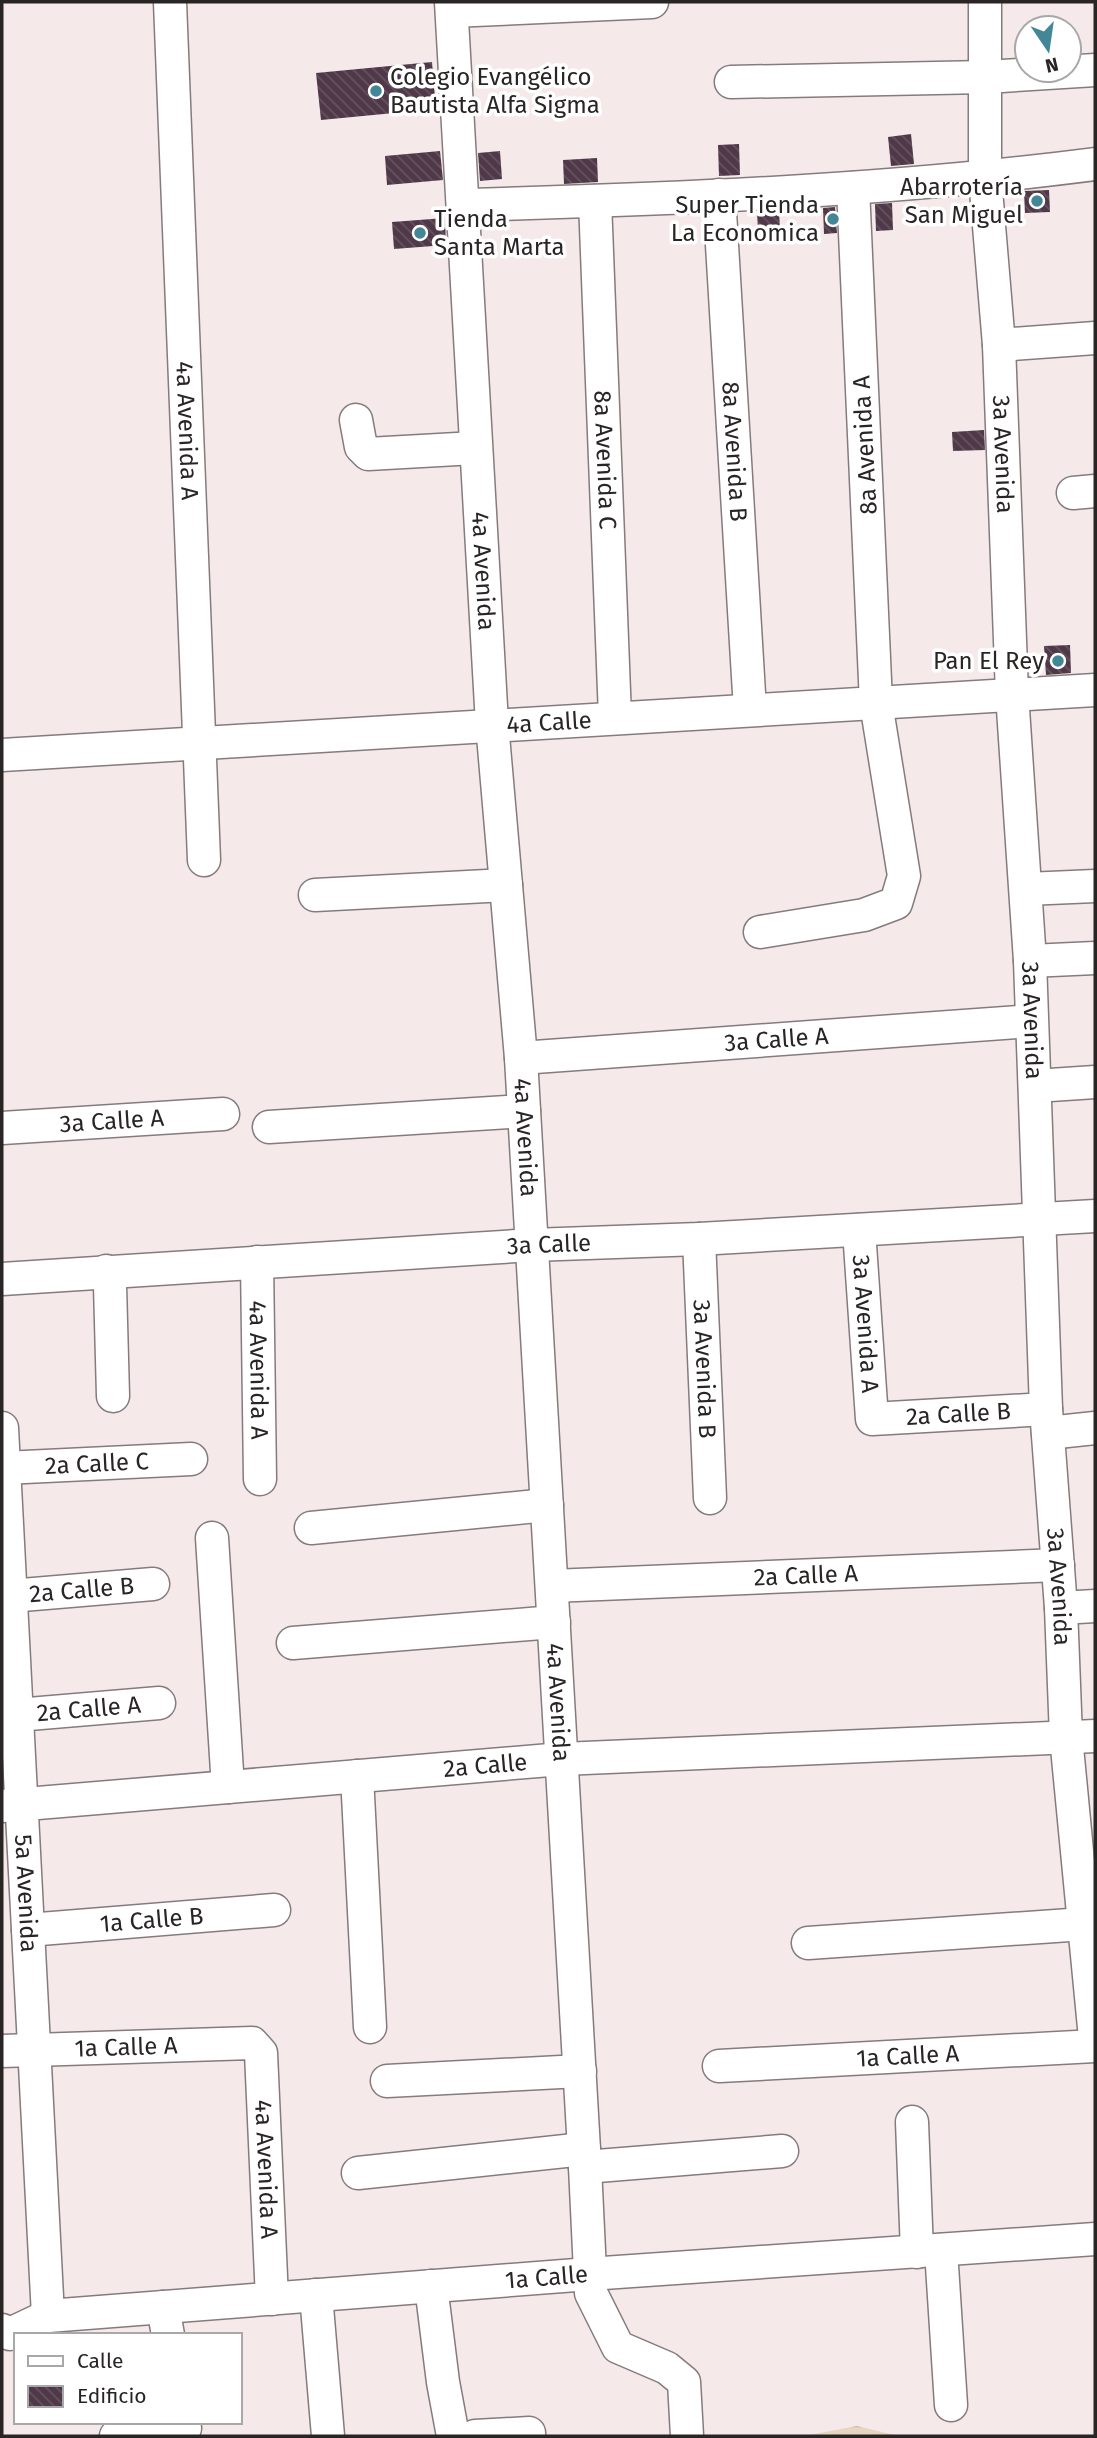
<svg xmlns="http://www.w3.org/2000/svg" width="1097" height="2438" font-family="'Fira Sans',sans-serif">
<style>
.forest{fill:url(#forest-firs)}
.building{fill:url(#building-back-hatch)}
.lines{fill:none;stroke-linecap:round;stroke-linejoin:round}
.minor-casing{stroke:#857b7c;stroke-width:35}
.minor{stroke:#fff;stroke-width:32}
.poi-dot{fill:#438796;stroke:#fff;stroke-width:2.5}
.labels{text-anchor:middle;stroke-width:7;stroke-linejoin:round;paint-order:stroke}
.poi-label{font-size:24px;fill:#292525;stroke:#fff;text-anchor:end}
.street-label{font-size:24px;fill:#292525;stroke:#fff}
</style>
<defs>
<pattern id="forest-firs" width="22" height="20" patternUnits="userSpaceOnUse" patternTransform="scale(1.75)"><rect width="22" height="20" fill="#e8d5bf"/><path d="M5 1l3.5 6h-7zM16 11l3.5 6h-7z" fill="#c7b7a4"/></pattern>
<pattern id="building-back-hatch" width="6" height="6" patternUnits="userSpaceOnUse" patternTransform="scale(1.75)"><rect width="6" height="6" fill="#4f3848"/><path d="M-1 5l2 2M0 0l6 6M5-1l2 2" fill="none" stroke="#655360"/></pattern>
</defs>
<rect width="100%" height="100%" fill="#f5e9ea"/>
<path class="forest" d="M 857,2426 L 899,2436 L 804,2436 Z"/>
<g class="building">
<path d="M 432,62 L 436,109 L 321,120 L 316,73 Z"/>
<path d="M 911,134 L 914,164 L 891,166 L 888,137 Z"/>
<path d="M 739,144 L 740,175 L 719,176 L 718,145 Z"/>
<path d="M 440,151 L 443,180 L 387,185 L 385,156 Z"/>
<path d="M 500,151 L 502,179 L 480,181 L 478,153 Z"/>
<path d="M 597,158 L 598,182 L 564,184 L 563,160 Z"/>
<path d="M 1049,190 L 1050,212 L 1025,213 L 1024,191 Z"/>
<path d="M 892,203 L 893,230 L 876,231 L 875,204 Z"/>
<path d="M 835,207 L 837,233 L 824,234 L 823,208 Z"/>
<path d="M 779,211 L 780,229 L 758,231 L 757,212 Z"/>
<path d="M 445,218 L 446,245 L 394,249 L 392,222 Z"/>
<path d="M 984,430 L 985,450 L 953,451 L 952,432 Z"/>
<path d="M 1070,645 L 1071,673 L 1046,675 L 1044,646 Z"/>
</g>
<g class="lines">
<defs>
<g id="minor">
<path id="s1" d="M 170,2 L 204,860"/>
<path id="s2" d="M 451,2 L 492,724 L 521,1058 L 585,2167 L 591,2293 L 618,2347 L 667,2368 L 684,2382 L 687,2436"/>
<path id="s3" d="M 985,2 L 985,178 L 999,345 L 1012,694 L 1030,961 L 1046,1409 L 1061,1608 L 1066,1737 L 1095,2038"/>
<path d="M 452,11 L 652,2"/>
<path d="M 731,82 L 986,77 L 1095,70"/>
<path id="s4" d="M 719,195 L 750,710"/>
<path id="s5" d="M 595,201 L 615,717"/>
<path d="M 465,205 C 675,199 886,191 1095,164"/>
<path d="M 999,345 L 1095,338"/>
<path d="M 356,420 L 361,447 L 368,454 L 475,448"/>
<path d="M 1073,493 L 1095,491"/>
<path id="s6" d="M 2,755 L 1095,690"/>
<path d="M 1026,889 L 1095,886"/>
<path d="M 315,895 L 506,885"/>
<path d="M 760,932 L 864,915 L 896,903 L 904,876 L 876,703 L 853,188"/>
<path d="M 1030,961 L 1095,958"/>
<path id="s7" d="M 521,1058 L 1031,1021"/>
<path d="M 1035,1086 L 1095,1082"/>
<path d="M 269,1127 L 524,1111"/>
<path id="s8" d="M 2,1128 L 223,1114"/>
<path id="s9" d="M 859,1230 L 872,1419 L 1046,1409"/>
<path id="s10" d="M 699,1239 L 710,1498"/>
<path id="s11" d="M 257,1262 L 260,1479"/>
<path d="M 106,1271 L 110,1285 L 113,1396"/>
<path id="s12" d="M 2,1279 L 532,1245 L 699,1239 L 1095,1216"/>
<path id="s13" d="M 2,1428 L 48,2316"/>
<path d="M 1048,1433 L 1095,1428"/>
<path id="s14" d="M 4,1468 L 191,1459"/>
<path d="M 311,1528 L 547,1505"/>
<path d="M 212,1538 L 228,1787"/>
<path id="s15" d="M 552,1586 L 1058,1565"/>
<path id="s16" d="M 10,1596 L 153,1584"/>
<path d="M 1061,1608 L 1095,1606"/>
<path d="M 293,1643 L 554,1622"/>
<path id="s17" d="M 17,1715 L 159,1703"/>
<path d="M 357,1776 L 370,2027"/>
<path id="s18" d="M 2,1806 L 562,1759 L 1095,1736"/>
<path id="s19" d="M 28,1930 L 274,1910"/>
<path d="M 808,1943 L 1084,1924"/>
<path id="s20" d="M 2,2051 L 252,2043 L 261,2053 L 272,2299"/>
<path id="s21" d="M 719,2066 L 1095,2046"/>
<path d="M 387,2081 L 580,2071"/>
<path d="M 912,2122 L 917,2252"/>
<path d="M 585,2167 L 782,2151"/>
<path d="M 358,2173 L 584,2149"/>
<path d="M 941,2250 L 951,2405"/>
<path d="M 431,2286 L 443,2382 L 453,2436"/>
<path d="M 316,2295 L 328,2436"/>
<path d="M 163,2307 L 168,2335"/>
<path id="s22" d="M 2,2330 L 10,2334 L 48,2316 L 589,2274 L 1095,2239"/>
<path d="M 116,2436 L 185,2428"/>
<path d="M 475,2436 L 529,2433 L 529,2436"/>
</g>
</defs>
<use href="#minor" class="minor-casing"/>
<use href="#minor" class="minor"/>
</g>
<g class="poi-dot">
<circle cx="376" cy="91" r="7"/>
<circle cx="1037" cy="201" r="7"/>
<circle cx="833" cy="219" r="7"/>
<circle cx="420" cy="233" r="7"/>
<circle cx="1058" cy="661" r="7"/>
</g>
<g class="labels">
<g class="poi-label">
<text x="390" y="85" text-anchor="start">Colegio Evangélico<tspan x="390" dy="28">Bautista Alfa Sigma</tspan></text>
<text x="1023" y="195">Abarrotería<tspan x="1023" dy="28">San Miguel</tspan></text>
<text x="819" y="213">Super Tienda<tspan x="819" dy="28">La Economica</tspan></text>
<text x="434" y="227" text-anchor="start">Tienda<tspan x="434" dy="28">Santa Marta</tspan></text>
<text x="1044" y="669">Pan El Rey</text>
</g>
<g class="street-label">
<text dy="8" stroke="none"><textPath href="#s1" startOffset="429">4a Avenida A</textPath></text>
<text transform="translate(865 445) rotate(-93)" y="8">8a Avenida A</text>
<text dy="8" stroke="none"><textPath href="#s4" startOffset="257">8a Avenida B</textPath></text>
<text dy="8" stroke="none"><textPath href="#s3" startOffset="453">3a Avenida</textPath></text>
<text dy="8" stroke="none"><textPath href="#s5" startOffset="259">8a Avenida C</textPath></text>
<text dy="8" stroke="none"><textPath href="#s2" startOffset="570">4a Avenida</textPath></text>
<text dy="8" stroke="none"><textPath href="#s6" startOffset="548">4a Calle</textPath></text>
<text dy="8" stroke="none"><textPath href="#s3" startOffset="1020">3a Avenida</textPath></text>
<text dy="8" stroke="none"><textPath href="#s7" startOffset="256">3a Calle A</textPath></text>
<text dy="8" stroke="none"><textPath href="#s8" startOffset="110">3a Calle A</textPath></text>
<text dy="8" stroke="none"><textPath href="#s2" startOffset="1138">4a Avenida</textPath></text>
<text dy="8" stroke="none"><textPath href="#s12" startOffset="548">3a Calle</textPath></text>
<text dy="8" stroke="none"><textPath href="#s9" startOffset="94">3a Avenida A</textPath></text>
<text dy="8" stroke="none"><textPath href="#s10" startOffset="130">3a Avenida B</textPath></text>
<text dy="8" stroke="none"><textPath href="#s11" startOffset="108">4a Avenida A</textPath></text>
<text dy="8" stroke="none"><textPath href="#s9" startOffset="276">2a Calle B</textPath></text>
<text dy="8" stroke="none"><textPath href="#s14" startOffset="93">2a Calle C</textPath></text>
<text dy="8" stroke="none"><textPath href="#s15" startOffset="254">2a Calle A</textPath></text>
<text dy="8" stroke="none"><textPath href="#s3" startOffset="1587">3a Avenida</textPath></text>
<text dy="8" stroke="none"><textPath href="#s16" startOffset="72">2a Calle B</textPath></text>
<text dy="8" stroke="none"><textPath href="#s2" startOffset="1704">4a Avenida</textPath></text>
<text dy="8" stroke="none"><textPath href="#s17" startOffset="72">2a Calle A</textPath></text>
<text dy="8" stroke="none"><textPath href="#s18" startOffset="485">2a Calle</textPath></text>
<text dy="8" stroke="none"><textPath href="#s13" startOffset="466">5a Avenida</textPath></text>
<text dy="8" stroke="none"><textPath href="#s19" startOffset="124">1a Calle B</textPath></text>
<text dy="8" stroke="none"><textPath href="#s20" startOffset="124">1a Calle A</textPath></text>
<text dy="8" stroke="none"><textPath href="#s21" startOffset="189">1a Calle A</textPath></text>
<text dy="8" stroke="none"><textPath href="#s20" startOffset="380">4a Avenida A</textPath></text>
<text dy="8" stroke="none"><textPath href="#s22" startOffset="551">1a Calle</textPath></text>
</g>
</g>
<rect width="1097" height="2438" fill="none" stroke="#292525" stroke-width="7"/>
<rect x="14" y="2333" width="228" height="91" fill="#ffffff" stroke="#a9a8a8" stroke-width="2"/>
<rect x="28" y="2356" width="35" height="10" fill="#ffffff" stroke="#a9a8a8" stroke-width="2"/>
<text x="77" y="2368" font-size="21" fill="#292525">Calle</text>
<rect x="28" y="2386" width="35" height="21" fill="url(#building-back-hatch)" stroke="#a9a8a8" stroke-width="2"/>
<text x="77" y="2403" font-size="21" fill="#292525">Edificio</text>
<g transform="translate(1048 49) rotate(167)"><circle r="33" fill="#ffffff" stroke="#a9a8a8" stroke-width="2"/>
<path d="M0-5L12 26L0 18L-12 26Z" fill="#438796"/>
<text y="-10" font-size="19" font-weight="bold" text-anchor="middle" fill="#292525">N</text>
</g>
</svg>
